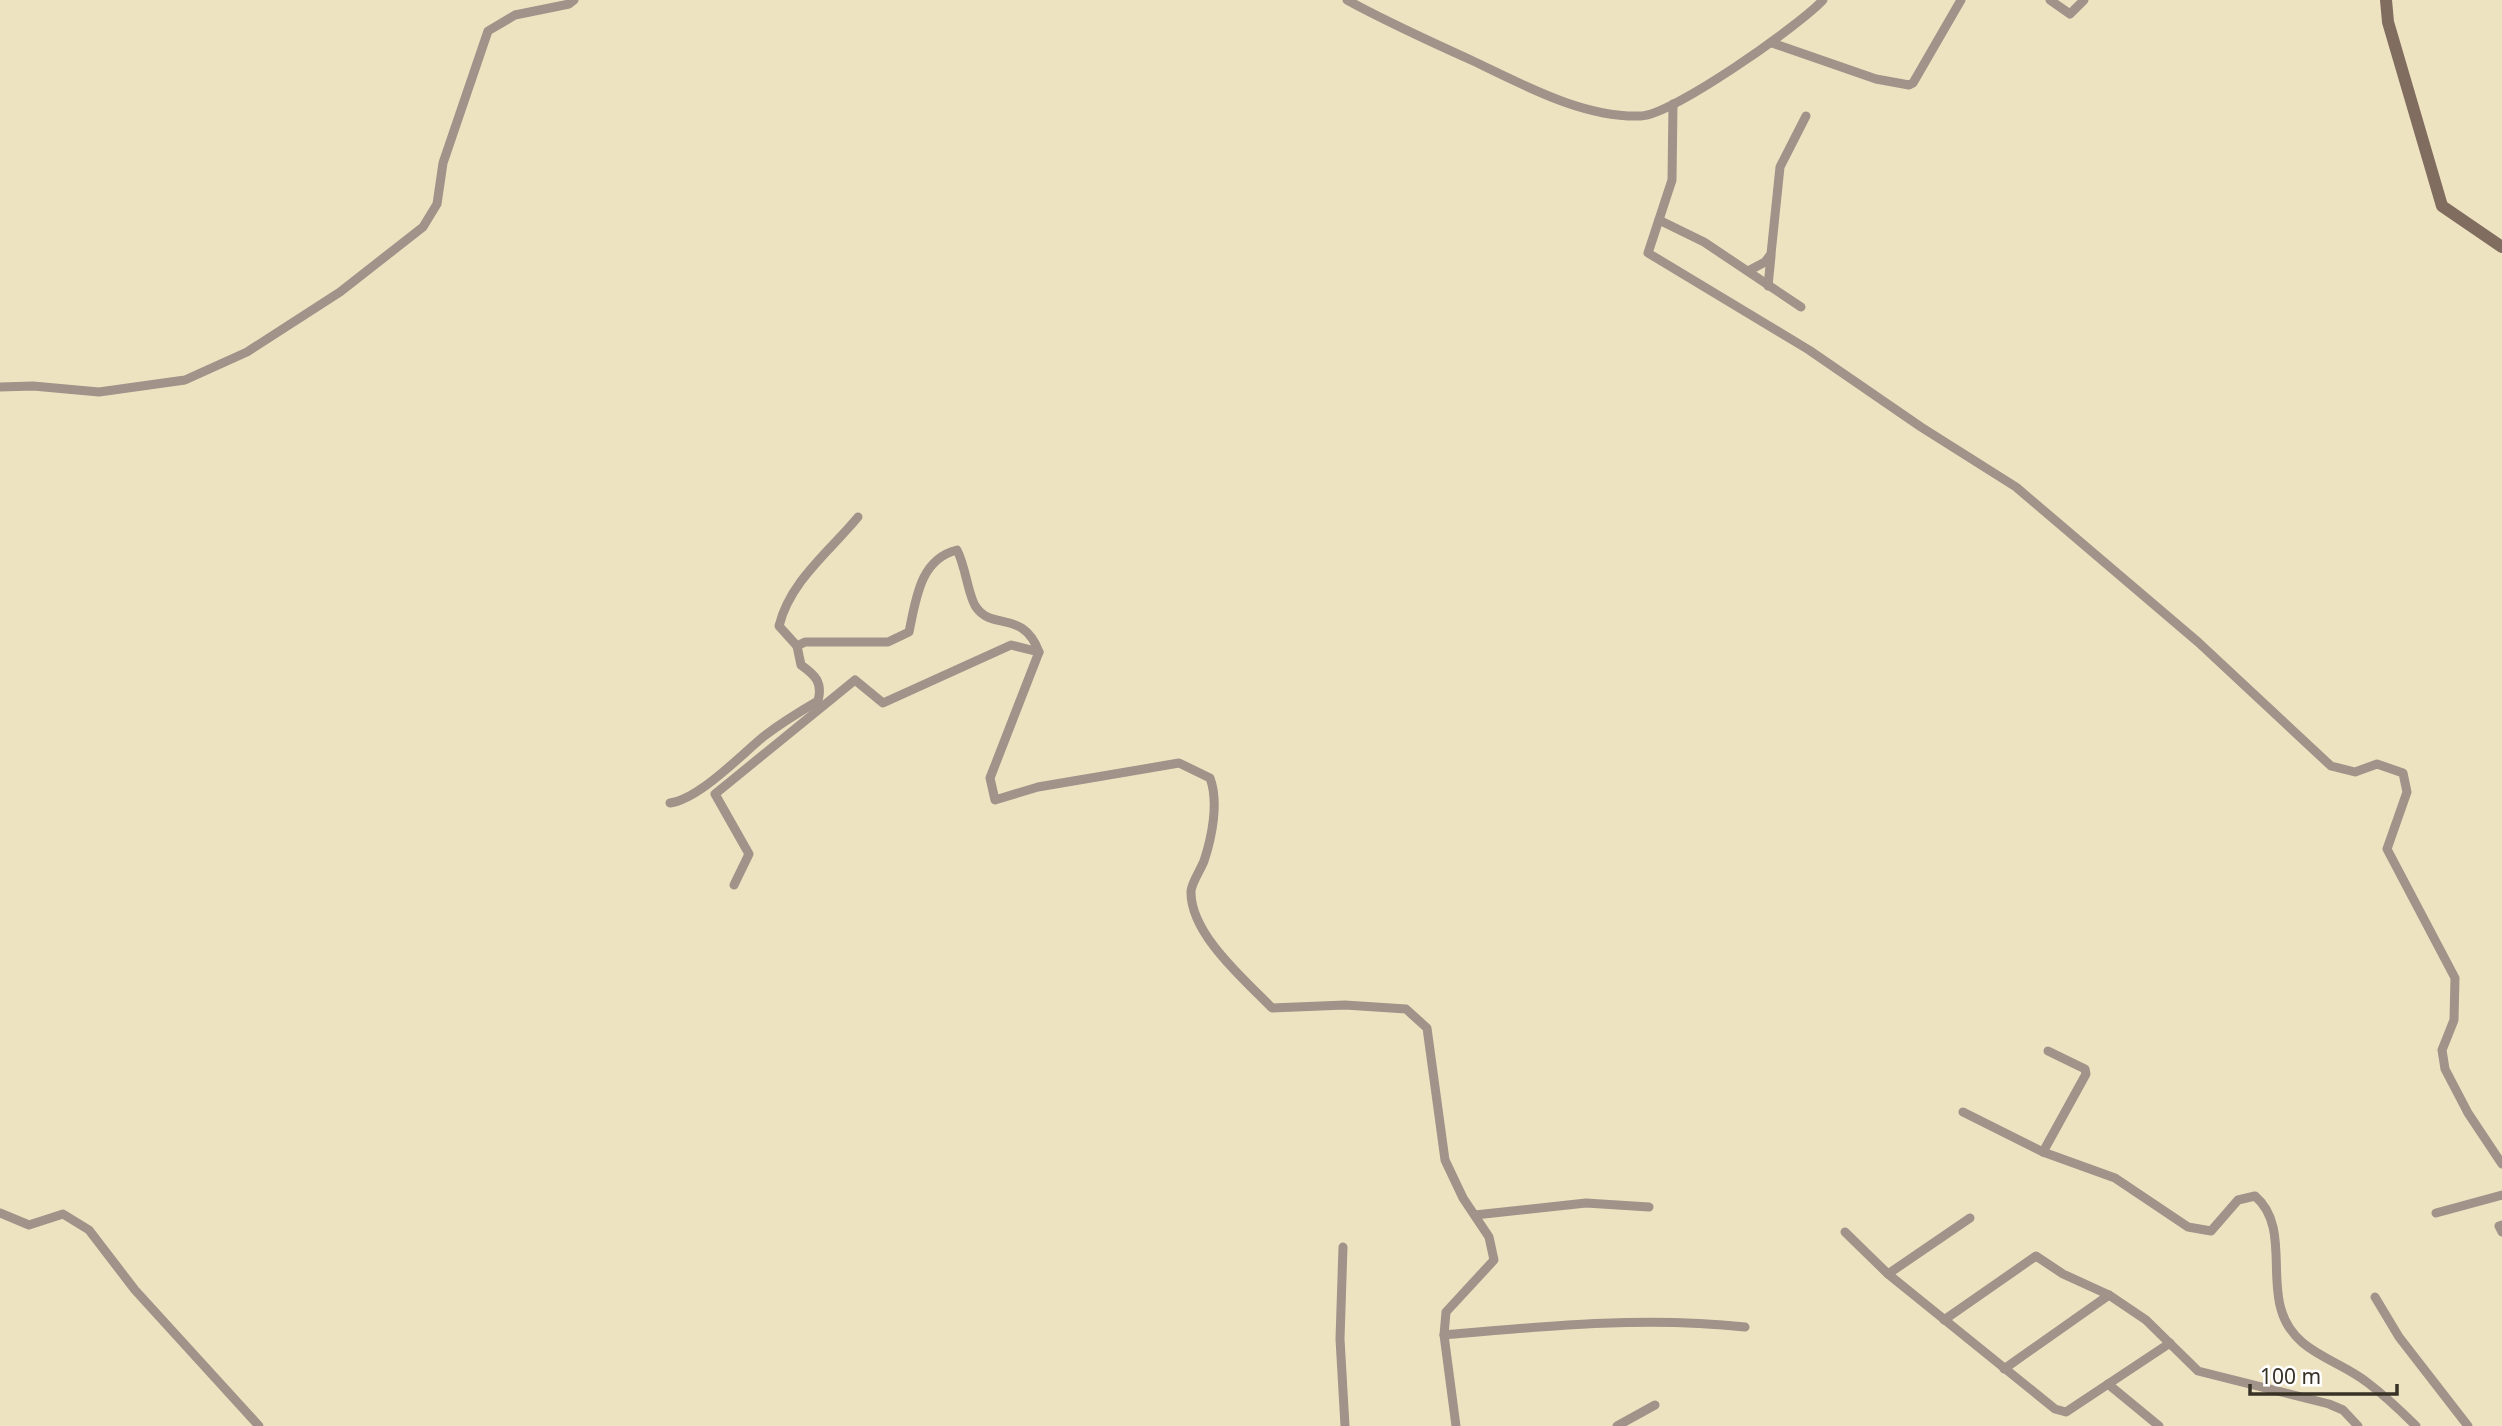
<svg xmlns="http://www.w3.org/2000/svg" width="2502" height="1426" font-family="'Noto Sans',sans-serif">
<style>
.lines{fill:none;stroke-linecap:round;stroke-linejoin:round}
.street{stroke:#a1928a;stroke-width:9}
.secondary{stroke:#816c60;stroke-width:12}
</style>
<rect width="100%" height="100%" fill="#eee3c0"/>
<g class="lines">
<g class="street">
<path d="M 1347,0 C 1387,22 1429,41 1471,60 C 1522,84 1582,118 1641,116 C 1672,115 1799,26 1823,0"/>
<path d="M 2050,0 L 2070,14 L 2084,0"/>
<path d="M 1772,43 L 1876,79 L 1909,85 L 1913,83 L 1961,0"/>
<path d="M 1673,104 L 1672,180 L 1648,253 L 1809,350 L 1921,427 L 2016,487 L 2198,642 L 2331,766 L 2355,772 L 2377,764 L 2403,773 L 2407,792 L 2387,849 L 2455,978 L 2454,1020 L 2442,1050 L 2445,1069 L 2468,1113 L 2502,1164"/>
<path d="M 1659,220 L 1704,242 L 1801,307"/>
<path d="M 1748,271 L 1765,262 L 1771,254 L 1780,167 L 1806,116"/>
<path d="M 1768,286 L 1771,256"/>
<path d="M 0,387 L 33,386 L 99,392 L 185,380 L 247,352 L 340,292 L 423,227 L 437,204 L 443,163 L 488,31 L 515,15 L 569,4 L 574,0"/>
<path d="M 797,646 L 779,626 C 790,581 830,551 858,517"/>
<path d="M 670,803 C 699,799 740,756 763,737 C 781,723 799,712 818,701 C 823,682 815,675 801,665 L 797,646 L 805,642 L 888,642 L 909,632 C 916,599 920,559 957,550 C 966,567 968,596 976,607 C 992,631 1023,609 1039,652"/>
<path d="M 734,885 L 749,854 L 715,794 L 855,680 L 883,703 L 1011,645 L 1039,652 L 990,778 L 995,800 L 1038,787 L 1179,763 L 1210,778 C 1219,802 1212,837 1204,861 C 1200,871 1192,882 1191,891 C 1190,934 1245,980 1272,1008 L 1345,1005 L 1406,1009 L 1427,1028 L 1445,1160 L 1463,1198 L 1489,1237 L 1494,1260 L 1446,1312 L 1444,1335 L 1456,1426"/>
<path d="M 1963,1112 L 2043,1152 L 2115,1178 L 2188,1227 L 2211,1231 L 2238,1200 L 2255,1196 C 2287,1223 2270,1273 2281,1309 C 2293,1353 2337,1358 2368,1383 C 2385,1396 2401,1411 2416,1426"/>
<path d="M 2043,1152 L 2086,1074 L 2085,1069 L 2048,1051"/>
<path d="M 0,1213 L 29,1225 L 63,1214 L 89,1230 L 135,1290 L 259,1426"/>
<path d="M 2436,1213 L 2502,1195"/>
<path d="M 1475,1215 L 1586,1203 L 1649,1207"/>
<path d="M 2502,1225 L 2499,1226 L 2502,1232"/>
<path d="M 1845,1232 L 1888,1274 L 2055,1409 L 2066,1412 L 2170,1343"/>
<path d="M 1343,1247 L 1340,1339 L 1345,1426"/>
<path d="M 1888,1274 L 1970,1218"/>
<path d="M 2375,1297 L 2399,1337 L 2468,1426"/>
<path d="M 1944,1320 L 2036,1256 L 2063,1274 L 2109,1295 L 2146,1320 L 2198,1371 L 2329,1404 L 2343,1410 L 2358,1426"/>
<path d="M 1444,1335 C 1545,1326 1644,1316 1745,1327"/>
<path d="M 2004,1369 L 2109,1295"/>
<path d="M 2108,1384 L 2159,1426"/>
<path d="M 1617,1426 L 1655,1405"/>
</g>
<path class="secondary" d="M 2386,0 L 2388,22 L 2442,206 L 2502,247"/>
</g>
<path d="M2250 1384v10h147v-10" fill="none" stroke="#373225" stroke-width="3.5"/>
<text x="2260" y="1384" font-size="21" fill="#373225" stroke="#ffffff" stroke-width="5" paint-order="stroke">100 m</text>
</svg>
